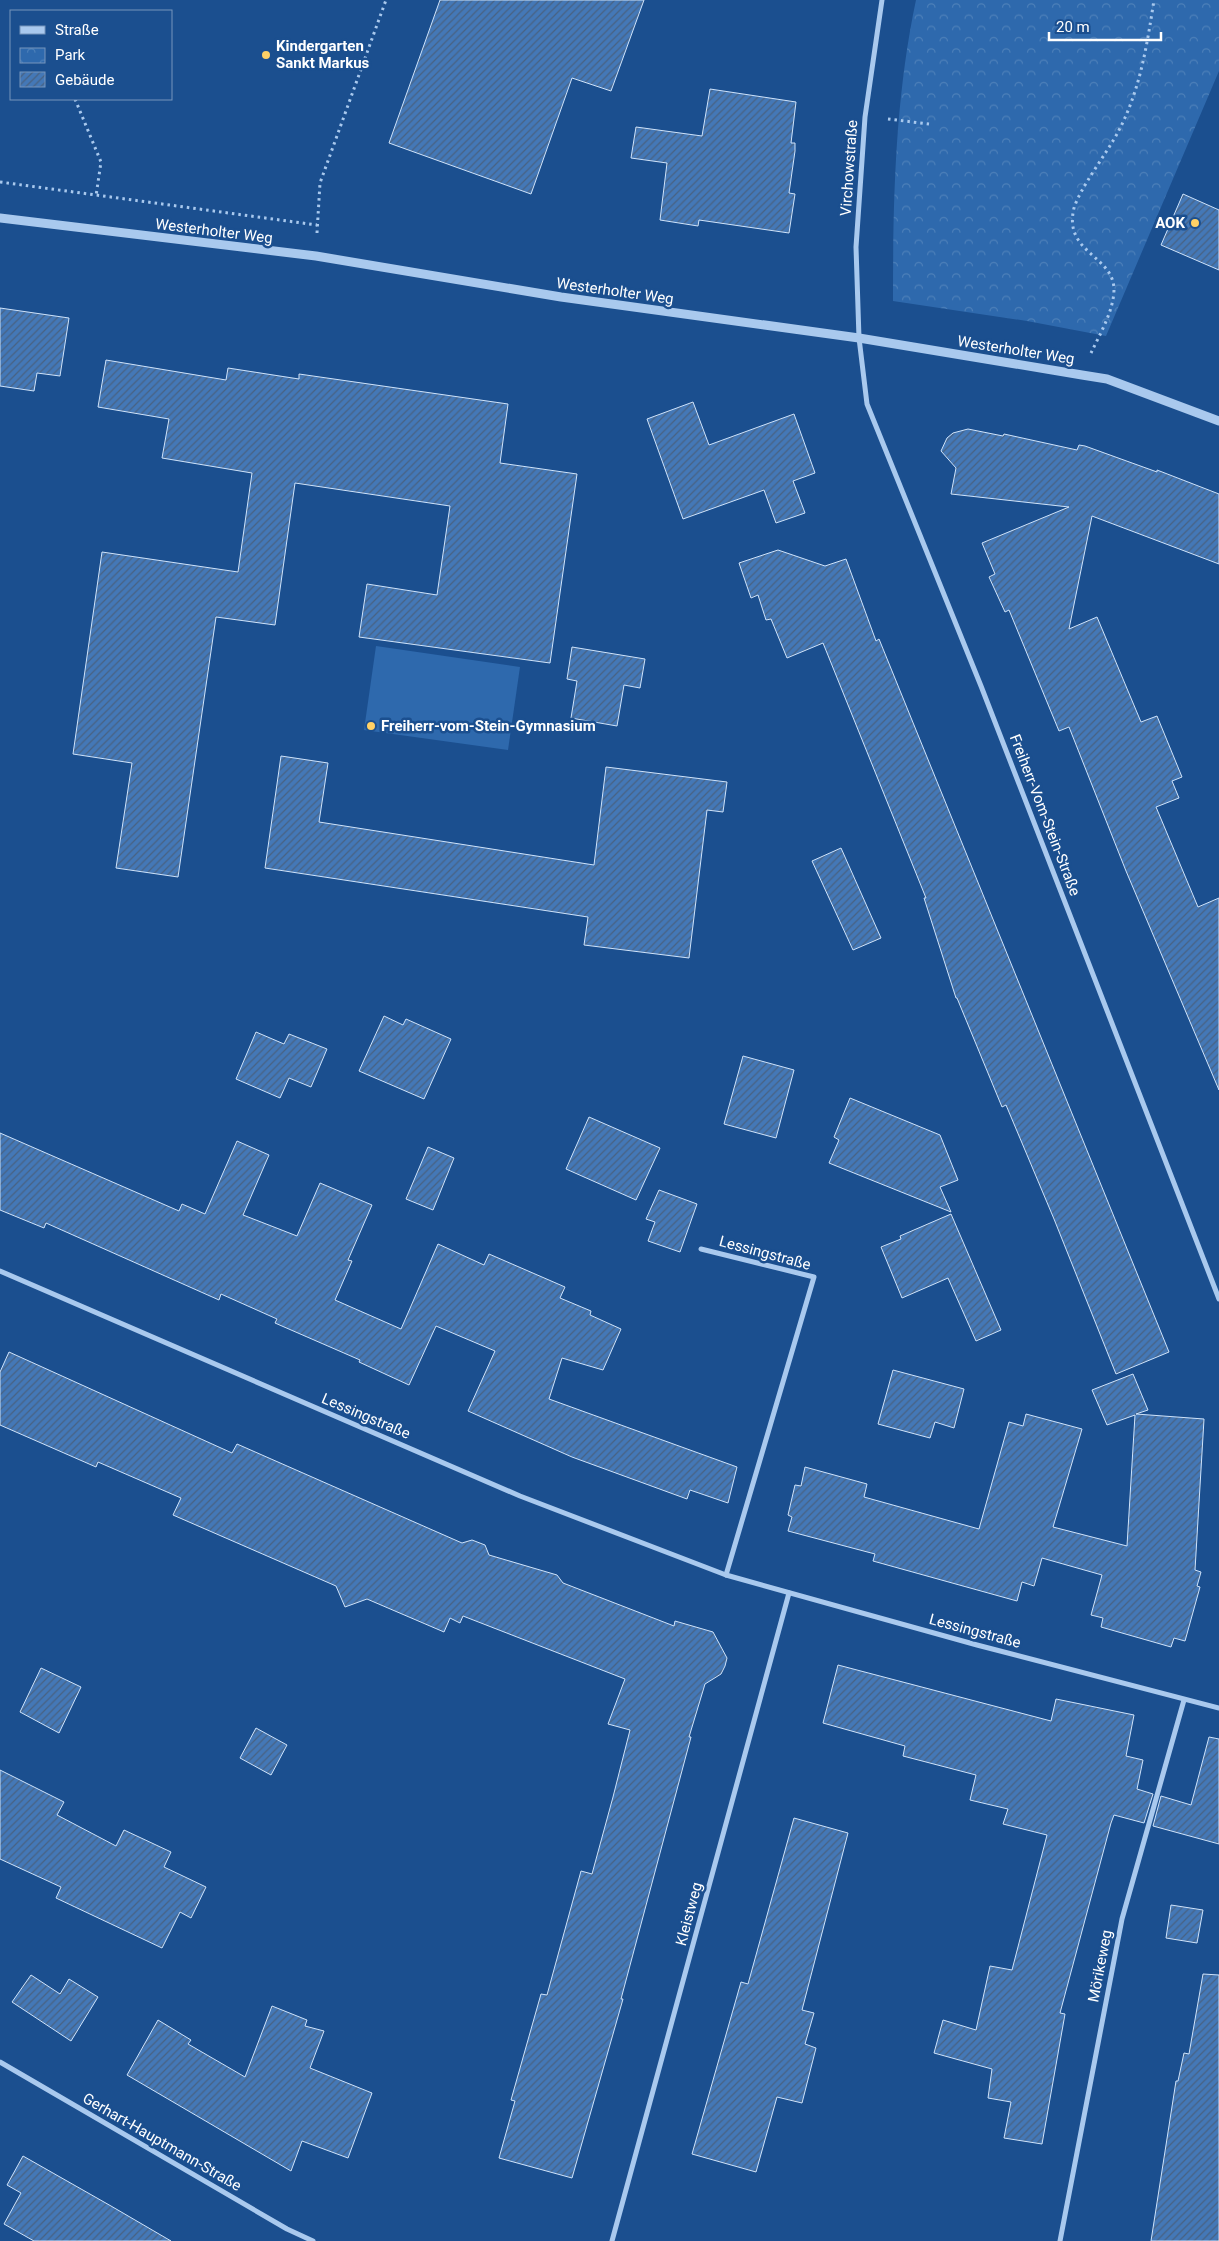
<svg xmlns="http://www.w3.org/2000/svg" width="1219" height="2241" font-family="Roboto,sans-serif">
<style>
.grass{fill:#2e69ad}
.park{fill:url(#park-crowns)}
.building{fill:url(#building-hatch);stroke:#cfe3fa}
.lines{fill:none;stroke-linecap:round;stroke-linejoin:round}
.path{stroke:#a9c9ee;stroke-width:3;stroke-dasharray:2.5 4;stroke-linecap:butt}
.minor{stroke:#a9c9ee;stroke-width:5}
.tertiary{stroke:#a9c9ee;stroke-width:9}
.poi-dot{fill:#ffd166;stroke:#1b4f8f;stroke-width:2}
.labels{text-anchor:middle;stroke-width:5;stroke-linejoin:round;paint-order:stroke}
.poi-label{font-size:15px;font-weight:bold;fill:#fff;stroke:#1b4f8f;text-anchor:start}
.street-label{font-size:15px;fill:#fff;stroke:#1b4f8f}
</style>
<defs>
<pattern id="park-crowns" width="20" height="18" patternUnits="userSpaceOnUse" patternTransform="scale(1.25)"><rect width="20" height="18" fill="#2e69ad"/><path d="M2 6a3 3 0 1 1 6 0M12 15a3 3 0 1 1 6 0" fill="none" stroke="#4d80b9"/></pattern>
<pattern id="building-hatch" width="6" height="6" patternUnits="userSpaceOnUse" patternTransform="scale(1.25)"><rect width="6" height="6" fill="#4478b7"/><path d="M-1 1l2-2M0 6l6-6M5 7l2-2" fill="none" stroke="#486282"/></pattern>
</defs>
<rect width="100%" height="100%" fill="#1b4f8f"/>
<path class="grass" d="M 376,646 L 520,667 L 508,750 L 364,730 Z"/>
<path class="park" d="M 916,0 L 1219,0 L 1219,71 L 1106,336 L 1027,321 L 893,301 C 893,200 895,99 916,0 Z"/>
<g class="building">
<path d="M 440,0 L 644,0 L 611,91 L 572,78 L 531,194 L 389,143 Z"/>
<path d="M 710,89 L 796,102 L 791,143 L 795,143 L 795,151 L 789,193 L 795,194 L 789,233 L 699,220 L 698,226 L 660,220 L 667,163 L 631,158 L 636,127 L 702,136 Z"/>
<path d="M 1183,194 L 1219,210 L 1219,270 L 1161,245 Z"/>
<path d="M 0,308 L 69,318 L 60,376 L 37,373 L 34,391 L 0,386 Z"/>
<path d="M 106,360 L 226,380 L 228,368 L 299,379 L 299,374 L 508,404 L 500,463 L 577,474 L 550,663 L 359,637 L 367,584 L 437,595 L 450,506 L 295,483 L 275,625 L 216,617 L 178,877 L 116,868 L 132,763 L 73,754 L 102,552 L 238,572 L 252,473 L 162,458 L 169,419 L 98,407 Z"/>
<path d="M 693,402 L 709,445 L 794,414 L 815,473 L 793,481 L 805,513 L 776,523 L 764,490 L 683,519 L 647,419 Z"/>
<path d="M 968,429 L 1003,436 L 1004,434 L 1077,450 L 1079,445 L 1085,446 L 1157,472 L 1157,470 L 1219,494 L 1219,564 L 1092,516 L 1069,629 L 1097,617 L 1141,722 L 1157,716 L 1182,777 L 1172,781 L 1179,798 L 1156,807 L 1198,907 L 1219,898 L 1219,1090 L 1126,871 L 1069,727 L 1059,731 L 1009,610 L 1005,612 L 989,577 L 995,574 L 982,543 L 1069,507 L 951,494 L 956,468 L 941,451 L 947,438 L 953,433 Z"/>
<path d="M 778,550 L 825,566 L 846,559 L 876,641 L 879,639 L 1169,1352 L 1116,1374 L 1054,1219 L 1006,1105 L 1002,1107 L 957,998 L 956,998 L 924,898 L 926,898 L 823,643 L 787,658 L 771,619 L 766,620 L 758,595 L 751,598 L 739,563 Z"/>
<path d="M 572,647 L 645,659 L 640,688 L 624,685 L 617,726 L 571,718 L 577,681 L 567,679 Z"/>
<path d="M 281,756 L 328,763 L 319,822 L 594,865 L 606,767 L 727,782 L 723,812 L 707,810 L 689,958 L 584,945 L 588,917 L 265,868 Z"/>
<path d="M 841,848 L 881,938 L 853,950 L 812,861 Z"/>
<path d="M 384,1016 L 403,1025 L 406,1019 L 451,1039 L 424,1099 L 359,1071 Z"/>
<path d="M 256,1032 L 284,1044 L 289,1034 L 327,1049 L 311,1087 L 289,1078 L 280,1098 L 236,1079 Z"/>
<path d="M 743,1056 L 794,1070 L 776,1138 L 724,1124 Z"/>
<path d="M 850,1098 L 940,1135 L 958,1180 L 940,1187 L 951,1212 L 829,1163 L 839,1140 L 834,1137 Z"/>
<path d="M 589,1117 L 660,1148 L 636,1200 L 566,1169 Z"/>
<path d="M 0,1133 L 179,1211 L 182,1204 L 205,1214 L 237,1141 L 269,1155 L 243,1215 L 297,1236 L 320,1183 L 372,1205 L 348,1260 L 352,1261 L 335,1300 L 401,1329 L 438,1244 L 484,1265 L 489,1254 L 565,1287 L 560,1298 L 591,1311 L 590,1315 L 621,1329 L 603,1370 L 562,1358 L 549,1399 L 737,1467 L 728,1503 L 690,1490 L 687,1499 L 572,1457 L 468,1411 L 495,1351 L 436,1326 L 409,1385 L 359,1362 L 360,1360 L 275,1323 L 277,1319 L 221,1294 L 219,1300 L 46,1223 L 44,1228 L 0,1210 Z"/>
<path d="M 428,1147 L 454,1158 L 433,1210 L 406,1199 Z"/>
<path d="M 659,1190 L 697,1204 L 680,1252 L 648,1241 L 655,1222 L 646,1219 Z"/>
<path d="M 951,1214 L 1001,1330 L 976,1341 L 948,1278 L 902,1298 L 881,1247 L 901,1239 L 900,1236 Z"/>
<path d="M 9,1352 L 232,1453 L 237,1444 L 462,1543 L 472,1540 L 485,1545 L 489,1555 L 557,1575 L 563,1583 L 674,1626 L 675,1621 L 713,1632 L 727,1658 L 725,1666 L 721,1674 L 705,1684 L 689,1737 L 691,1737 L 621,1999 L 623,1999 L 572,2178 L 499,2158 L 515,2101 L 511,2100 L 541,1994 L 547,1995 L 581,1871 L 592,1874 L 613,1797 L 630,1730 L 608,1724 L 625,1679 L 463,1616 L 460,1623 L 450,1618 L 444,1632 L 367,1599 L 345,1607 L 336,1586 L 173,1515 L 181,1498 L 98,1462 L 96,1467 L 0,1425 L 0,1372 Z"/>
<path d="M 893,1370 L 964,1389 L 954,1428 L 935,1422 L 930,1438 L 878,1424 Z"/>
<path d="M 1133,1374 L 1148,1410 L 1136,1414 L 1204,1419 L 1195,1570 L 1201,1572 L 1197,1586 L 1200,1587 L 1185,1641 L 1174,1638 L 1171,1647 L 1101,1627 L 1103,1618 L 1091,1615 L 1102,1575 L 1042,1558 L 1034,1586 L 1022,1582 L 1017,1601 L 873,1561 L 875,1554 L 788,1531 L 792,1517 L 788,1515 L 795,1485 L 801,1486 L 805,1467 L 867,1484 L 864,1497 L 979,1529 L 1009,1422 L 1023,1426 L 1026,1414 L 1082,1429 L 1053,1527 L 1127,1546 L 1135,1415 L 1107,1425 L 1092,1390 Z"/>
<path d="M 838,1665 L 1051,1721 L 1056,1699 L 1134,1715 L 1126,1756 L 1143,1760 L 1137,1789 L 1153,1794 L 1144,1823 L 1114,1815 L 1111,1823 L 1060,2013 L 1065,2014 L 1042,2144 L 1004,2138 L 1011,2102 L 988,2098 L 992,2069 L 934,2053 L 943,2020 L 976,2030 L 990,1966 L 1012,1970 L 1047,1835 L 1003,1824 L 1008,1809 L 970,1800 L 976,1775 L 903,1756 L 905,1746 L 823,1723 Z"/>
<path d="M 41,1668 L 81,1687 L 59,1733 L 20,1712 Z"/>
<path d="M 256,1728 L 287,1745 L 271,1775 L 240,1758 Z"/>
<path d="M 1209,1737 L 1219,1739 L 1219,1844 L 1153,1826 L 1161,1796 L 1191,1805 Z"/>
<path d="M 0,1770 L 64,1802 L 57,1815 L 116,1846 L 124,1830 L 171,1852 L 164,1867 L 206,1887 L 191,1918 L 180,1912 L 162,1948 L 56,1898 L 61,1887 L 0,1859 Z"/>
<path d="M 794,1818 L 848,1833 L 802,2010 L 814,2013 L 805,2044 L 816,2048 L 802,2103 L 777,2097 L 756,2172 L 692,2154 L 741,1982 L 748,1984 Z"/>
<path d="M 1171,1905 L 1203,1910 L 1197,1943 L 1166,1938 Z"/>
<path d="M 1203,1974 L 1219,1975 L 1219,2241 L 1151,2241 L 1176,2081 L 1178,2081 L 1184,2053 L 1189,2054 Z"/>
<path d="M 31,1975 L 60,1994 L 69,1979 L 98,1997 L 71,2041 L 12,2002 Z"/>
<path d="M 272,2006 L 307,2020 L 305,2026 L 324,2031 L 310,2068 L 372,2093 L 348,2158 L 302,2141 L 291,2171 L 127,2075 L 158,2020 L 191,2040 L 188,2044 L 245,2077 Z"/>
<path d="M 23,2156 L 111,2206 L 171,2241 L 34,2241 L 4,2224 L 21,2193 L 7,2185 Z"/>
</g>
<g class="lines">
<g class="path">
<path d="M 75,99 L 101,162 L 96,196"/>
<path d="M 888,119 L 929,124"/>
<path d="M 0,182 L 317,225"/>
<path d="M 317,233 L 320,183 L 386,0"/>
<path d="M 1091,353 C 1100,334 1114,310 1114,289 C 1113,255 1063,253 1074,208 C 1080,188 1107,153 1118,132 C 1140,91 1147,45 1154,0"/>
</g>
<g class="minor">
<path d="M 882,0 L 865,117 L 856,247 L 859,338 L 867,404 L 981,686 L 1219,1299"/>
<path d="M 701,1249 L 814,1277 L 726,1575"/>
<path d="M 0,1271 L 520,1496 L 726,1575 L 977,1645 L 1219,1708"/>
<path d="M 0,2062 L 287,2229 L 313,2241"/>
<path d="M 612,2241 L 789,1593"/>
<path d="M 1060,2241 L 1122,1919 L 1184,1700"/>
</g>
<path class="tertiary" d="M 0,218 L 316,256 L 561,297 L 859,338 L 1082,375 L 1107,379 L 1219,421"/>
</g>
<g class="poi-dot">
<circle cx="266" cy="55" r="5"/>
<circle cx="1195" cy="223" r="5"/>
<circle cx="371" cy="726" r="5"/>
</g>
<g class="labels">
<g class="poi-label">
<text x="276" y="51">Kindergarten<tspan x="276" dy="17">Sankt Markus</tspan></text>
<text x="1185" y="228" text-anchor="end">AOK</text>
<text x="381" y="731">Freiherr-vom-Stein-Gymnasium</text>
</g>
<g class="street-label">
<text transform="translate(849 168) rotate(-86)" y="5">Virchowstraße</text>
<text transform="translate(214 231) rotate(7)" y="5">Westerholter Weg</text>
<text transform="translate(615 291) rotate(8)" y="5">Westerholter Weg</text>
<text transform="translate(1016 350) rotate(9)" y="5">Westerholter Weg</text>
<text transform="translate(1045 815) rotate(69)" y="5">Freiherr-Vom-Stein-Straße</text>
<text transform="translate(765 1253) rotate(15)" y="5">Lessingstraße</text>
<text transform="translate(366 1416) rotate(23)" y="5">Lessingstraße</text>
<text transform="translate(975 1631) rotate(15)" y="5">Lessingstraße</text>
<text transform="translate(689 1914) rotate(-75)" y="5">Kleistweg</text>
<text transform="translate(1100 1966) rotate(-79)" y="5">Mörikeweg</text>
<text transform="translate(162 2142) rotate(30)" y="5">Gerhart-Hauptmann-Straße</text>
</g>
</g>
<rect x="10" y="10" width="162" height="90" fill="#1b4f8f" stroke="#7695bc"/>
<rect x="20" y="26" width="25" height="8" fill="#a9c9ee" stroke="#7695bc"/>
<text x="55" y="35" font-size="15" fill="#ffffff">Straße</text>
<rect x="20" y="48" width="25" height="15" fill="url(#park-crowns)" stroke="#7695bc"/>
<text x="55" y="60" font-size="15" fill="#ffffff">Park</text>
<rect x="20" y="72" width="25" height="15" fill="url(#building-hatch)" stroke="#7695bc"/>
<text x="55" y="85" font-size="15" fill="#ffffff">Gebäude</text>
<path d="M1049 32v8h112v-8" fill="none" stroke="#ffffff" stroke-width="2.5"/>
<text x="1056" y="32" font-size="15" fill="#ffffff" stroke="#1b4f8f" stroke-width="4" paint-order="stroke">20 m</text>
</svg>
